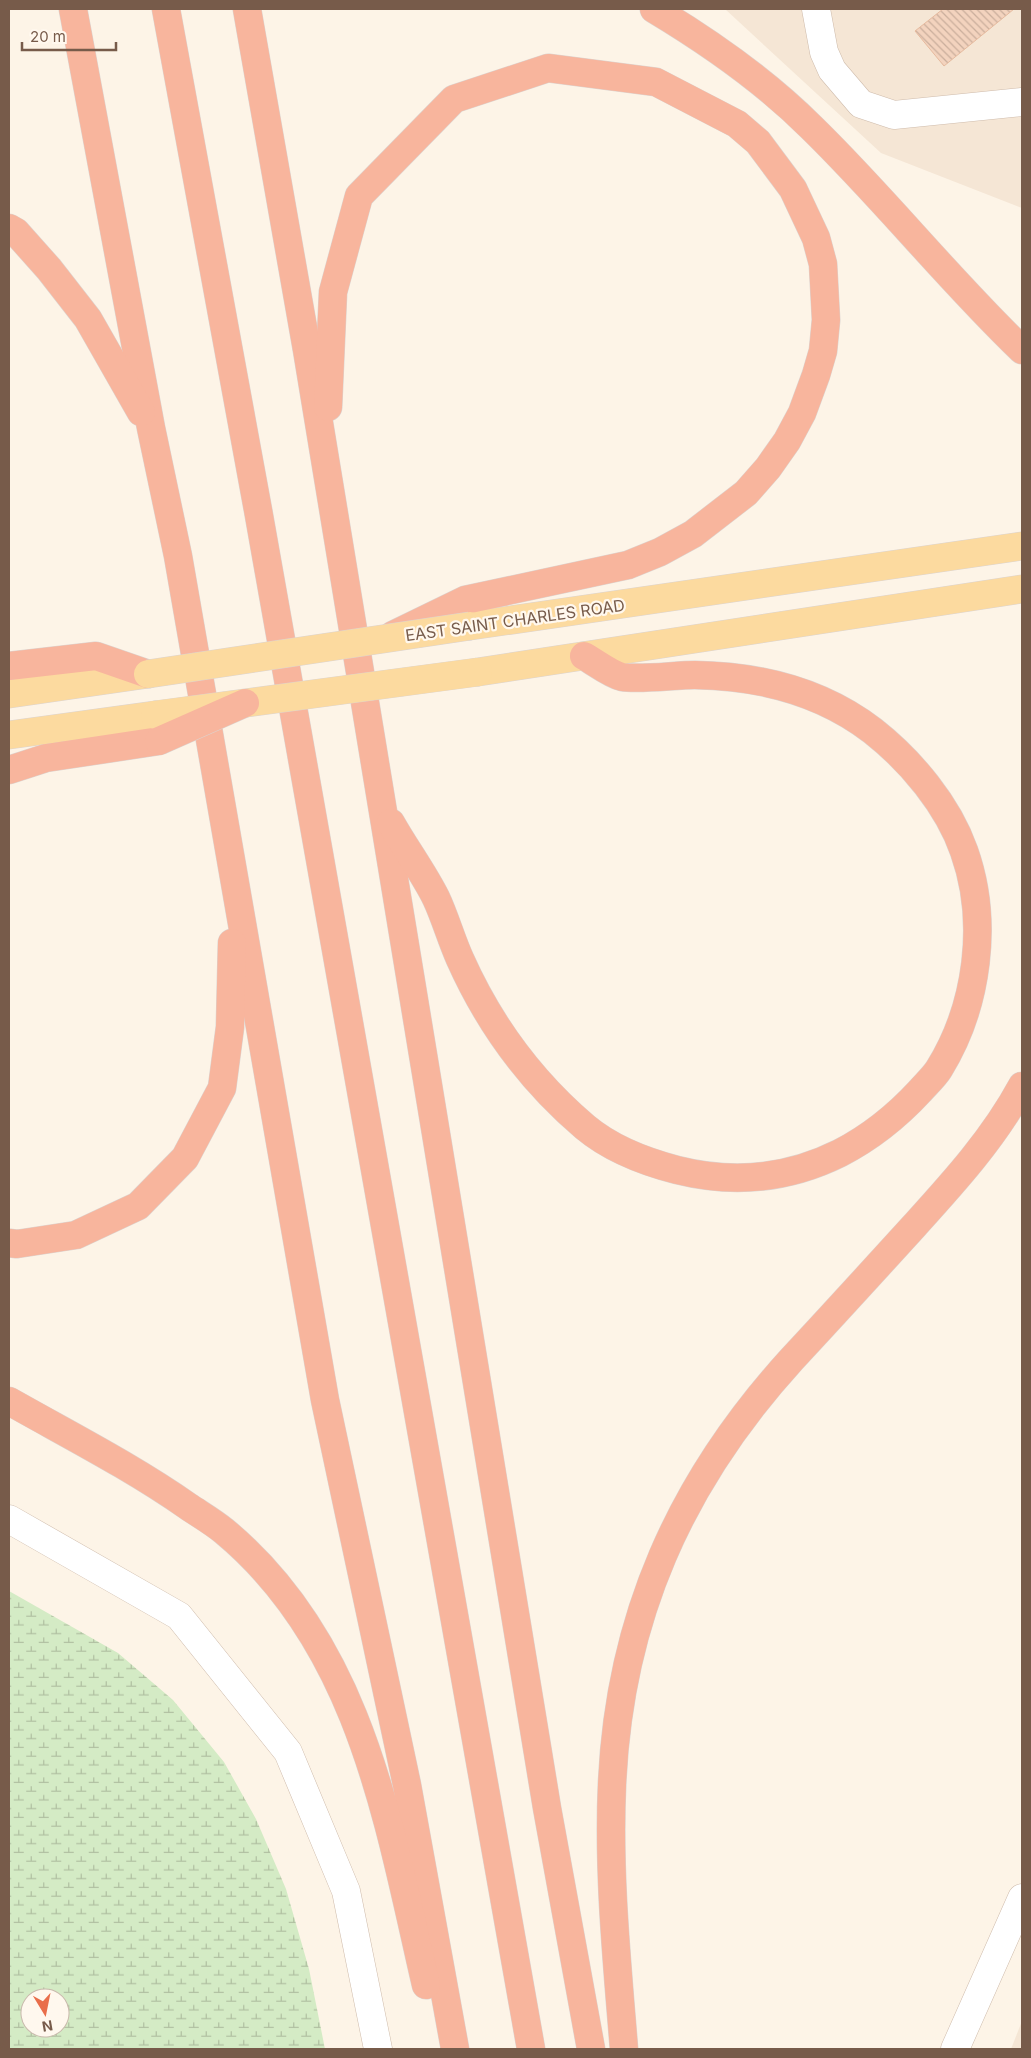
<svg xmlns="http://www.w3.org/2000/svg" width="1031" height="2058" font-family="Inter,sans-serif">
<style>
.residential{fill:#f5e6d5}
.wetland{fill:url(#wetland-marsh);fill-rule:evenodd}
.building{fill:url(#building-back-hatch);stroke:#e6ba9e}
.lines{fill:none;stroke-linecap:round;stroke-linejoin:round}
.minor-casing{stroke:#cfbcac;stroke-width:29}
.major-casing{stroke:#dcd4d0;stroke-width:29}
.highway-casing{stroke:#dcd4d0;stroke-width:29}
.minor{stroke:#fff;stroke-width:28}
.major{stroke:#fcda9f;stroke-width:28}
.highway{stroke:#f8b59d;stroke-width:28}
.major-bridge-casing{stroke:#dcd4d0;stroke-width:29;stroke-linecap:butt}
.highway-bridge-casing{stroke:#dcd4d0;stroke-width:29;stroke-linecap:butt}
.major-bridge{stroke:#fcda9f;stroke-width:28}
.highway-bridge{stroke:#f8b59d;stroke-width:28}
.labels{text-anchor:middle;stroke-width:4.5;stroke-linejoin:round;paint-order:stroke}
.street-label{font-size:16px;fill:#775b4a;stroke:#fff8ee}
</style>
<defs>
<pattern id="wetland-marsh" width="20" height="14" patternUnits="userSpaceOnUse" patternTransform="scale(1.25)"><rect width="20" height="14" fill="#d4ebc5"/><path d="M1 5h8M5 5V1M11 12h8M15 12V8" fill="none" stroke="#b1c1a2"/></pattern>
<pattern id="building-back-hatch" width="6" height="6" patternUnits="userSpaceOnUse" patternTransform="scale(1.25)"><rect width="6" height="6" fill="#f3d3be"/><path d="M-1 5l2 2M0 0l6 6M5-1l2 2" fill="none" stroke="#caae9c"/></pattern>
</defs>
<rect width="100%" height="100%" fill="#fdf4e7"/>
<g class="residential">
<path d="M 725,9 L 1022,9 L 1022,208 L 881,153 Z"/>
<path d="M 1022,2021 L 1022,2049 L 1011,2049 Z"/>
</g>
<path class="wetland" d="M 9,1591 L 118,1653 L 173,1700 L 224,1762 L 256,1819 L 286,1889 L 309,1969 L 325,2049 L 9,2049 ZM 30,1998 L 60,1998 L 60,2028 L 30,2028 Z"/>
<path class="building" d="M 943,9 L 1014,9 L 944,66 L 915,31 Z"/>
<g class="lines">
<defs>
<g id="minor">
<path d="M 816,9 L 824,52 L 832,70 L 861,104 L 894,115 L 1022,102"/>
<path d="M 9,1519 L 179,1616 L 288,1752 L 346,1891 L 378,2049"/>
<path d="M 955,2049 L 1022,1898"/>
</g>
<g id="major">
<path d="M 470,626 L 1022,546"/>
<path d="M 478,672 L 1022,589"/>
<path d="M 9,694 L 148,674"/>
<path d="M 9,735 L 155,715"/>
</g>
<g id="highway">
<path d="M 73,9 L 151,428 L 178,556 L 325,1400 L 407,1785 L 455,2049"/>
<path d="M 166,9 L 258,510 L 531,2049"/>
<path d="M 247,9 L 307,350 L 547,1808 L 591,2049"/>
<path d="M 654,9 C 709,42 765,81 811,127 C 884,198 948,279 1022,350"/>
<path d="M 9,228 L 16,232 L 49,269 L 88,319 L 141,412"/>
<path d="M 328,407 L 333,292 L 359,196 L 454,99 L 548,68 L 656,82 L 737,124 L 758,142 L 793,189 L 816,238 L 823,264 L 826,320 L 823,351 L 816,375 L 802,413 L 787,441 L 768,468 L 746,493 L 693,534 L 660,552 L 628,565 L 465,600 L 393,635"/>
<path d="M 9,666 L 96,656 L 148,674"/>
<path d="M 9,770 L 46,758 L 159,741"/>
<path d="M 391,823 C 405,848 423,872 436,898 C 445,917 451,939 460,959 C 489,1024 531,1081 585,1127 C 610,1148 646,1162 677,1170 C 733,1184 788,1179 840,1153 C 871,1137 896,1117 920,1091 C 926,1084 934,1077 939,1069 C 978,1006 989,921 964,851 C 948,805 911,761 873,731 C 821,691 759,676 695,675 C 676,675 639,680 622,677 C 610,674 595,662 584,656"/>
<path d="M 9,1243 L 17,1244 L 76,1235 L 138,1206 L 185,1158 L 222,1088 L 230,1027 L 232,943"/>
<path d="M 9,1401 C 69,1435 132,1467 189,1507 C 201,1515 213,1522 224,1531 C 361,1645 388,1821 426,1985"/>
<path d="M 624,2049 C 617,1962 608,1873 612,1785 C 619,1619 680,1482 792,1359 C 833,1315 874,1270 915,1225 C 954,1182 994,1138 1022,1086"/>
</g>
</defs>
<use href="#minor" class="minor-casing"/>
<use href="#major" class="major-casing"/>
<use href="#highway" class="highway-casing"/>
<use href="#minor" class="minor"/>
<use href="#major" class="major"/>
<use href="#highway" class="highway"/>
<defs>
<g id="major-bridge">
<path d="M 148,674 L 470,626"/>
<path d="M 155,715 L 478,672"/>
</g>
<path id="highway-bridge" d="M 159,741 L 245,703"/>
</defs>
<use href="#major-bridge" class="major-bridge-casing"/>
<use href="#highway-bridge" class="highway-bridge-casing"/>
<use href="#major-bridge" class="major-bridge"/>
<use href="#highway-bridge" class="highway-bridge"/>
</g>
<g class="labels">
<g class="street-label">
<text transform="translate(515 620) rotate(-8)" y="6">EAST SAINT CHARLES ROAD</text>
</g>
</g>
<rect width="1031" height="2058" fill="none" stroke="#775b4a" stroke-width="20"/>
<g transform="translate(45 2013) rotate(170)"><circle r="24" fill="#fff8ee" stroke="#c9b9ac"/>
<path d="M0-4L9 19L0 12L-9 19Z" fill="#e96e4a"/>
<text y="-8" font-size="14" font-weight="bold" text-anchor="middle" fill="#775b4a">N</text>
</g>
<path d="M22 42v8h94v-8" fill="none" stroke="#775b4a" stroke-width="2.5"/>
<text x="30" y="42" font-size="15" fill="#775b4a" stroke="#fff8ee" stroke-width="4" paint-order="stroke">20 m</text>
</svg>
